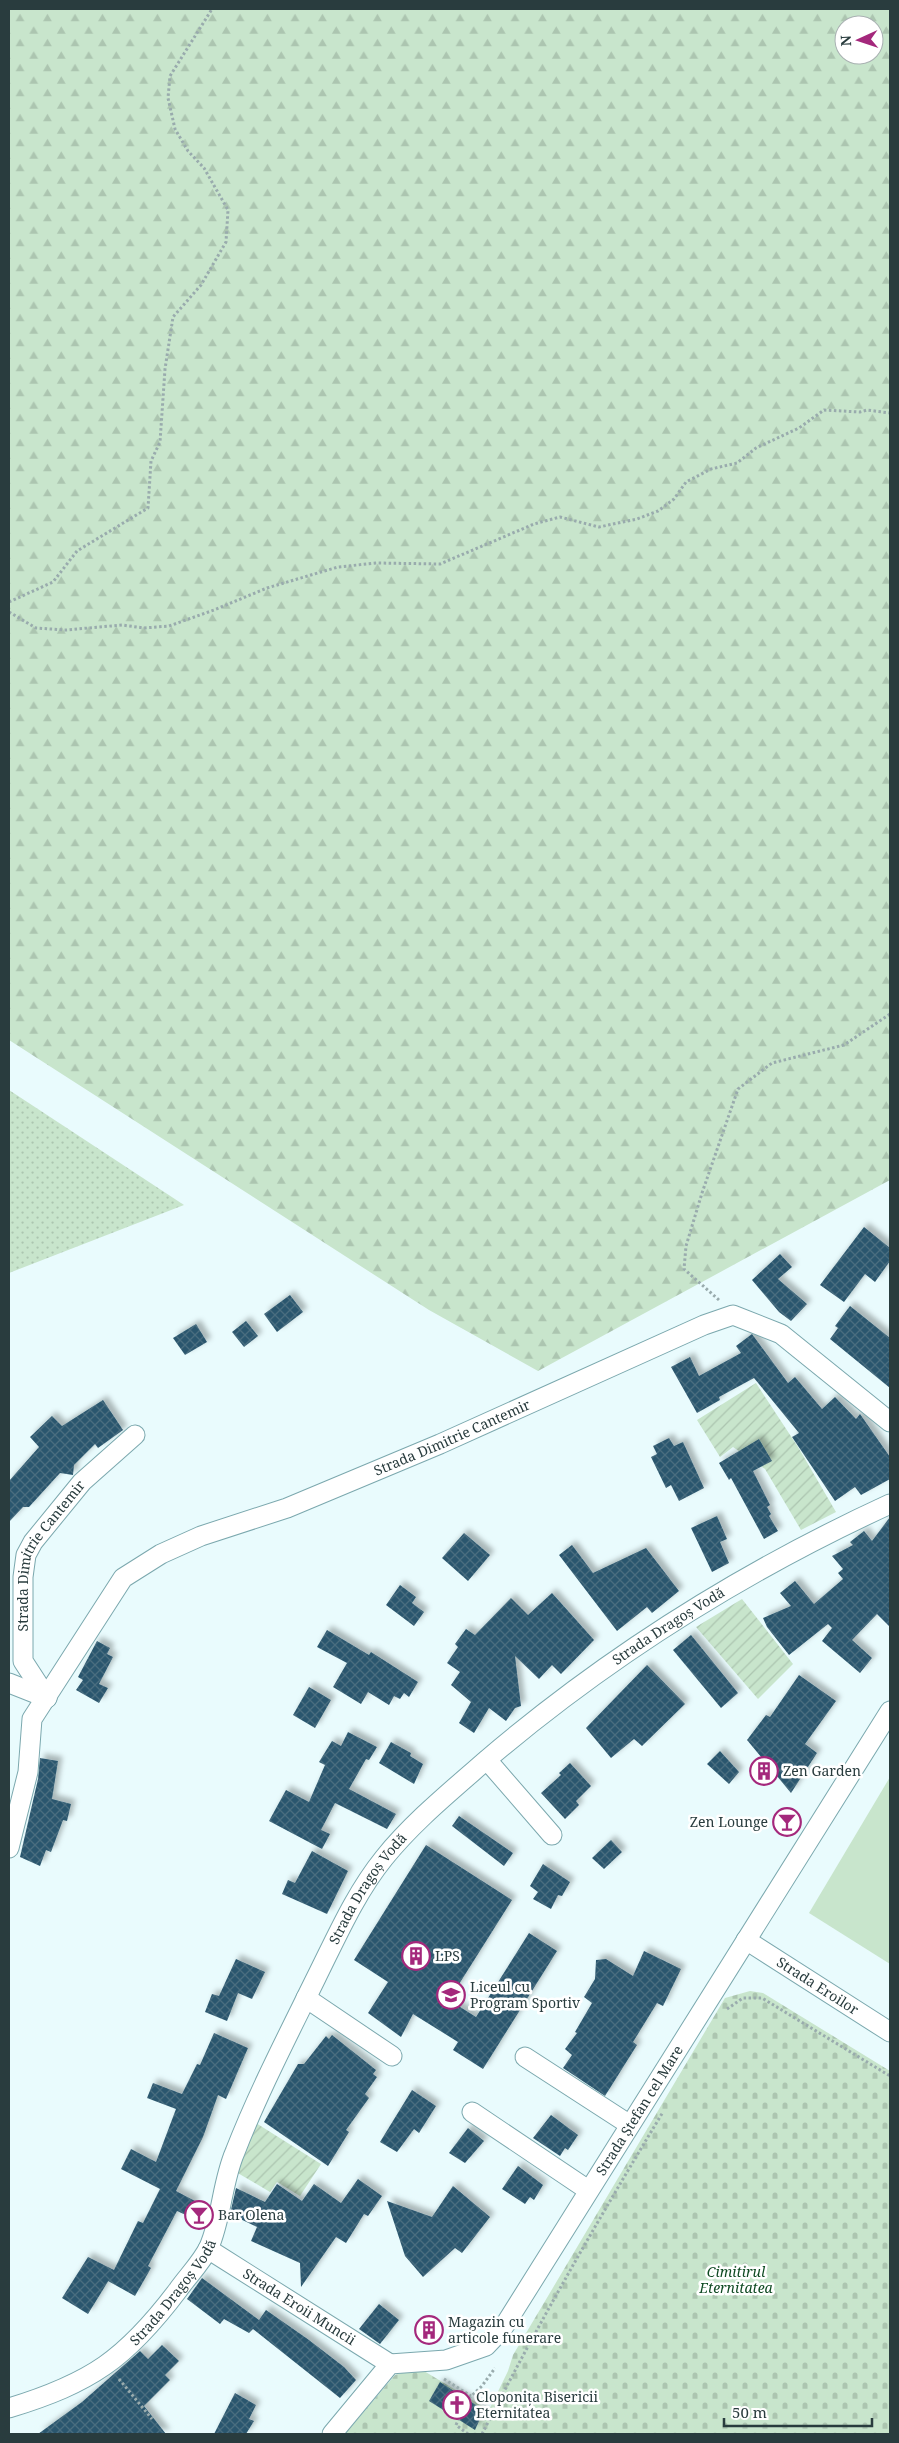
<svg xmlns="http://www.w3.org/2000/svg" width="899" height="2443" font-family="'Noto Serif',serif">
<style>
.grass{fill:url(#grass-dots)}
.forest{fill:url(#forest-firs);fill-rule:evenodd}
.cemetery{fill:url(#cemetery-stones)}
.garden{fill:url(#garden-furrows)}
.pitch{fill:#c8e5cc}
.building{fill:url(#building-cross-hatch);filter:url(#shadow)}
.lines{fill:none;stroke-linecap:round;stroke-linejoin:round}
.minor-casing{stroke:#7ba8ae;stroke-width:21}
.path{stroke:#99abad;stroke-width:3;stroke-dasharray:2.5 2.5;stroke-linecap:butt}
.minor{stroke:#fff;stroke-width:19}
.labels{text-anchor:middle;stroke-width:5;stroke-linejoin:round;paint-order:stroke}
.street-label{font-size:14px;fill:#293c3e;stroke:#fff}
.poi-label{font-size:14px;fill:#293c3e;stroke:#fff;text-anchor:start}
.park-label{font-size:14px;font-style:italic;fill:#0e4a22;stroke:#fff}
</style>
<defs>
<pattern id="grass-dots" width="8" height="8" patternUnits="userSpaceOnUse" patternTransform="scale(1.25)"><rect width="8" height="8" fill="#c8e5cc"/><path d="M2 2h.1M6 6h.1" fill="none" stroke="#acc5b0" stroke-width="1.8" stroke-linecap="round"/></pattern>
<pattern id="forest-firs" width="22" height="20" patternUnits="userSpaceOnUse" patternTransform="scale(1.25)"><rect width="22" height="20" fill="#c8e5cc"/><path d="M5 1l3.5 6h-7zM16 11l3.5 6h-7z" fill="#acc5b0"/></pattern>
<pattern id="cemetery-stones" width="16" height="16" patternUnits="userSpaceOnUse" patternTransform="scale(1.25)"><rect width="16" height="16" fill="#c8e5cc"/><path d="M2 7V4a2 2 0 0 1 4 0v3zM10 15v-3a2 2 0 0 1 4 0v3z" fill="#acc5b0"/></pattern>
<pattern id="garden-furrows" width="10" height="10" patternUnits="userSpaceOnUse" patternTransform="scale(1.25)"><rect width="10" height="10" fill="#c8e5cc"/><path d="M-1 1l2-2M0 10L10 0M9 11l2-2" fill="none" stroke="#acc5b0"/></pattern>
<pattern id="building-cross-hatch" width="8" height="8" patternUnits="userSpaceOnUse" patternTransform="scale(1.25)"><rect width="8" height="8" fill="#2c576e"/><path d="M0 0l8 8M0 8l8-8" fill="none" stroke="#496d7f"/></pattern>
<filter id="shadow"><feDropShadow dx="4.5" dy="-4.5" stdDeviation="2.5" flood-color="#0004"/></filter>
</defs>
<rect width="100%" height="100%" fill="#e9fbfd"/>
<path class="grass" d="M 9,1090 L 184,1205 L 9,1273 Z"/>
<path class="forest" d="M 9,9 L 890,9 L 890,1180 L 538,1371 L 429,1310 L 9,1040 ZM 844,25 L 874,25 L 874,55 L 844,55 Z"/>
<path class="cemetery" d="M 750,1991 L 763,1993 L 890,2071 L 890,2434 L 345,2434 L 395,2375 L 419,2368 L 489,2410 L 508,2371 L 513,2355 L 725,1998 Z"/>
<g class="garden">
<path d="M 756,1383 L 798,1447 L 836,1512 L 801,1530 L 765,1469 L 733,1447 L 720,1457 L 697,1420 Z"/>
<path d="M 742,1599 L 793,1664 L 758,1699 L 696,1627 Z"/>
<path d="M 256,2123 L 321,2164 L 300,2196 L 277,2182 L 270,2192 L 236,2172 Z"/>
</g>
<path class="pitch" d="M 890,1777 L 890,1964 L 809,1913 Z"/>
<g class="building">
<path d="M 864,1227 L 890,1248 L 890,1261 L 875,1282 L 865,1274 L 844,1302 L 820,1285 Z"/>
<path d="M 780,1254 L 792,1267 L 778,1279 L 807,1304 L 791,1321 L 779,1312 L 752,1280 Z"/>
<path d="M 290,1295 L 303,1312 L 277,1332 L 264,1314 Z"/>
<path d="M 850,1306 L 890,1338 L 890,1388 L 830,1339 L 838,1328 L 835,1326 Z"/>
<path d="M 246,1321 L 258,1336 L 244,1347 L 232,1332 Z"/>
<path d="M 196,1324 L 207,1342 L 185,1355 L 173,1338 Z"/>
<path d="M 752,1334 L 788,1383 L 795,1377 L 822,1409 L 835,1397 L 856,1419 L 860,1414 L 890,1457 L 890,1479 L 861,1495 L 855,1487 L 835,1501 L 792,1437 L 799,1433 L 754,1378 L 719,1397 L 720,1400 L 697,1413 L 671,1367 L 690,1357 L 699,1376 L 741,1353 L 736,1346 Z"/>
<path d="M 103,1400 L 123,1430 L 98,1448 L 95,1444 L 74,1465 L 73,1475 L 60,1473 L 29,1507 L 23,1507 L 9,1522 L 9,1481 L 39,1447 L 30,1437 L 52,1416 L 62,1426 Z"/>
<path d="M 669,1438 L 674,1446 L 683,1442 L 704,1488 L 679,1501 L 671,1485 L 666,1488 L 651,1457 L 657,1454 L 653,1446 Z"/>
<path d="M 759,1439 L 772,1461 L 753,1471 L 770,1505 L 767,1507 L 771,1514 L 769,1516 L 778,1531 L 764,1539 L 731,1478 L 729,1480 L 719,1463 Z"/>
<path d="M 717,1516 L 727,1539 L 720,1542 L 729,1563 L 712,1572 L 691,1528 Z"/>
<path d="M 890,1517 L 890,1627 L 877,1614 L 852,1640 L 872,1658 L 860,1673 L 822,1641 L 832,1628 L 828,1624 L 789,1655 L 767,1627 L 763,1618 L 791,1606 L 780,1593 L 795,1581 L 814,1604 L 843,1579 L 838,1573 L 843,1569 L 832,1556 L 853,1545 L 850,1542 L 864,1531 L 872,1541 Z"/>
<path d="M 464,1533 L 490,1555 L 468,1581 L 442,1558 Z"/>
<path d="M 572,1545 L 593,1573 L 646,1548 L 679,1591 L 652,1613 L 647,1607 L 617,1631 L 559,1555 Z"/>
<path d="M 400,1585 L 416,1597 L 412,1603 L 424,1612 L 414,1626 L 386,1605 Z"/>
<path d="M 552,1593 L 594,1640 L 561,1674 L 552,1665 L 539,1679 L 515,1656 L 521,1706 L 515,1708 L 506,1721 L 489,1708 L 474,1733 L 459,1723 L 471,1702 L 451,1685 L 460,1672 L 447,1663 L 458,1647 L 455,1644 L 466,1629 L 475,1635 L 511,1598 L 528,1615 Z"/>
<path d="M 327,1630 L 369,1655 L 371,1652 L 418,1682 L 409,1697 L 404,1693 L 400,1699 L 394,1696 L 389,1705 L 368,1692 L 361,1704 L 333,1687 L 347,1663 L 317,1647 Z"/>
<path d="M 691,1635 L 738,1693 L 721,1708 L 673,1650 Z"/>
<path d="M 97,1641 L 110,1648 L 107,1654 L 113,1657 L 99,1684 L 108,1688 L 99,1703 L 76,1690 L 83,1680 L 78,1677 Z"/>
<path d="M 647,1665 L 685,1704 L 642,1746 L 634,1739 L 611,1758 L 586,1728 Z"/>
<path d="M 799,1675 L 836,1701 L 805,1744 L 817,1753 L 791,1793 L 747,1740 L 766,1715 L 770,1717 Z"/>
<path d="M 309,1687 L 331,1700 L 315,1728 L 293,1715 Z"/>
<path d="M 348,1732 L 377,1747 L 369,1760 L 366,1759 L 349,1789 L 396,1814 L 387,1829 L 335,1803 L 321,1830 L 330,1834 L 322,1849 L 269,1821 L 286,1790 L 309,1802 L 325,1765 L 319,1762 L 332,1741 L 341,1746 Z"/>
<path d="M 391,1742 L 411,1753 L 410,1756 L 423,1764 L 414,1784 L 379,1763 Z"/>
<path d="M 720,1751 L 739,1772 L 729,1784 L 707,1764 Z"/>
<path d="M 40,1758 L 58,1761 L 52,1799 L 71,1804 L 67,1821 L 63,1820 L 51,1852 L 46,1850 L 40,1866 L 20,1857 L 38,1779 Z"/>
<path d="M 570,1763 L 591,1786 L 576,1801 L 579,1805 L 565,1819 L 541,1793 L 561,1775 L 559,1773 Z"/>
<path d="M 459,1816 L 513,1853 L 504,1866 L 452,1826 Z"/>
<path d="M 611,1840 L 622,1852 L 604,1869 L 592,1858 Z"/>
<path d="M 426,1845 L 512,1900 L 449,2000 L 476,2017 L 529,1933 L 557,1951 L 483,2069 L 453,2050 L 458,2042 L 413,2014 L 401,2037 L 368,2013 L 388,1982 L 354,1960 Z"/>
<path d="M 312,1851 L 348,1871 L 327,1914 L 282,1894 L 288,1880 L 295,1883 Z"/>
<path d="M 543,1864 L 570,1882 L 562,1896 L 558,1895 L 551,1909 L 533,1899 L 538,1892 L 530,1886 Z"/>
<path d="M 644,1951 L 681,1969 L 663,2006 L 657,2003 L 633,2042 L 637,2045 L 605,2096 L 563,2068 L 572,2055 L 565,2049 L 577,2033 L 575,2032 L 592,2003 L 584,1997 L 595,1979 L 596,1960 L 606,1959 L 633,1976 Z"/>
<path d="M 236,1959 L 265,1972 L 252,1999 L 238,1993 L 227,2021 L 205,2012 L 212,1994 L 219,1996 Z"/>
<path d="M 214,2033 L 248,2048 L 226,2099 L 218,2095 L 203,2137 L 176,2191 L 195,2201 L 188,2216 L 177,2211 L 148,2266 L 151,2268 L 135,2296 L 108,2281 L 112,2275 L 88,2314 L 62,2298 L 88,2257 L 114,2270 L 138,2221 L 143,2223 L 160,2189 L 121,2169 L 131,2149 L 156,2162 L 176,2109 L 147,2098 L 153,2083 L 182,2094 L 197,2064 L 200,2065 Z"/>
<path d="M 332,2035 L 376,2070 L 373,2074 L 377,2077 L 365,2094 L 369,2098 L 346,2130 L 349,2132 L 328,2166 L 264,2122 L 298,2064 L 304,2064 L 326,2036 L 329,2039 Z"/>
<path d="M 412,2090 L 436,2106 L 419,2133 L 414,2129 L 397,2152 L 380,2142 Z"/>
<path d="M 551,2115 L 578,2135 L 568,2150 L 565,2148 L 560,2156 L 533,2138 Z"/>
<path d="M 468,2128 L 484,2141 L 465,2163 L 449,2153 Z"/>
<path d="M 518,2166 L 543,2185 L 534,2200 L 530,2197 L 525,2204 L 502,2189 Z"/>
<path d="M 358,2179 L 382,2196 L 368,2216 L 364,2214 L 346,2243 L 336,2237 L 301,2287 L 300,2263 L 251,2241 L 257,2227 L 230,2214 L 236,2188 L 265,2202 L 277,2184 L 302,2201 L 314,2184 L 341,2203 Z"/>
<path d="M 453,2186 L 490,2217 L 462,2253 L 455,2248 L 423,2277 L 405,2256 L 387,2201 L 432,2217 Z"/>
<path d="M 202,2278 L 259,2320 L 266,2310 L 309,2340 L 344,2367 L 356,2380 L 340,2398 L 253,2329 L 249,2333 L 224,2319 L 220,2324 L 187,2299 Z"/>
<path d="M 379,2304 L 399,2320 L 380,2344 L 359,2329 Z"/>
<path d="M 162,2345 L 179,2361 L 165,2375 L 170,2380 L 144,2406 L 166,2434 L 38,2434 L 82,2402 L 140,2351 L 148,2359 Z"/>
<path d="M 440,2382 L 484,2410 L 475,2430 L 429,2401 Z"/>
<path d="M 235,2393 L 256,2405 L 249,2419 L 254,2421 L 246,2434 L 214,2434 Z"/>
</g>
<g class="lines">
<defs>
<g id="minor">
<path d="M 9,1683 L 47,1698"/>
<path id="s1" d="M 47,1698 L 23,1661 L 23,1577 L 26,1555 L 33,1542 L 82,1482 L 135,1435"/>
<path d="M 487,1760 L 552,1835"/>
<path id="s2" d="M 9,1848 L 28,1772 L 32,1719 L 123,1578 L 161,1554 L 201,1536 L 287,1508 L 440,1444 L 704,1325 L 733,1315 L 781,1334 L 890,1422"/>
<path id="s3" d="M 746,1940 L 890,2032"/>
<path d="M 306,1998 L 392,2056"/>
<path d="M 525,2057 L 630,2125"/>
<path d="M 472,2112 L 588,2190"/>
<path id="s4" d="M 208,2249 L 390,2364"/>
<path id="s5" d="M 9,2408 C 91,2383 126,2359 178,2290 C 187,2277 202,2262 209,2247 C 222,2217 222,2182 235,2152 C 258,2093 288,2035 316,1978 C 337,1936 355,1894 384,1858 C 413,1822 450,1792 484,1762 C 608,1656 742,1572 890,1504"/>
<path id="s6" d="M 332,2434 L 390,2364 L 446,2360 L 486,2346 L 503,2328 L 890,1711"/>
</g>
</defs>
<use href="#minor" class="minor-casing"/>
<g class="path">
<path d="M 9,602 L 53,582 L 77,551 L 148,508 L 151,461 L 160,442 L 165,369 L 173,317 L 201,285 L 226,242 L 228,210 L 204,168 L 188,151 L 175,129 L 168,98 L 170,76 L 212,9"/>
<path d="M 9,612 L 36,628 L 66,630 L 122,625 L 144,628 L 169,626 L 214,610 L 267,588 L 338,567 L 377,563 L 440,564 L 534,524 L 560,517 L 599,527 L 637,519 L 658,511 L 674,499 L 686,482 L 711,469 L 737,463 L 756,448 L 799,428 L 824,410 L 860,412 L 867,410 L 890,413"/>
<path d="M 719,1300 L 684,1269 L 686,1246 L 702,1193 L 738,1089 L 772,1063 L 844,1045 L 890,1014"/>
<path d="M 727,2009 L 743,1998 L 762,1998 L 890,2076"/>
<path d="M 119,2379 L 152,2419"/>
<path d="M 444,2379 L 471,2396"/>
<path d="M 468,2434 L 456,2425 L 467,2400 L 482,2386 L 495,2368"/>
<path d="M 482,2434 C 538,2324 599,2218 663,2112"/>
</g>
<use href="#minor" class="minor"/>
</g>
<defs>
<symbol id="building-ring" viewBox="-11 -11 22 22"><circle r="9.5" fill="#fff" stroke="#a4287c" stroke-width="1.5"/><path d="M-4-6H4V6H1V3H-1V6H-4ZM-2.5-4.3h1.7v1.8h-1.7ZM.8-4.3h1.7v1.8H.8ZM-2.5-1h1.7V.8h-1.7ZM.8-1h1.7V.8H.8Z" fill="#a4287c"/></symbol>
<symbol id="bar-ring" viewBox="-11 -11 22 22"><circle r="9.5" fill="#fff" stroke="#a4287c" stroke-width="1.5"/><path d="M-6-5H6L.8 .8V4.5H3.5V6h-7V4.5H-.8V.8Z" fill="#a4287c"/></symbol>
<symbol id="school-ring" viewBox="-11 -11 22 22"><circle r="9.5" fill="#fff" stroke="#a4287c" stroke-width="1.5"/><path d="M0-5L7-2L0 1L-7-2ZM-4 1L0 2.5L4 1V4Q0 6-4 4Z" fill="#a4287c"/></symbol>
<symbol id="church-ring" viewBox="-11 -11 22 22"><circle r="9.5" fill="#fff" stroke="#a4287c" stroke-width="1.5"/><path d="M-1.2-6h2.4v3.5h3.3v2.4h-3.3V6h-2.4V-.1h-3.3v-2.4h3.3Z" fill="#a4287c"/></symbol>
</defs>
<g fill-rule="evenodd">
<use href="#building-ring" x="748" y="1755" width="32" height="32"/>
<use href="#bar-ring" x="771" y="1806" width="32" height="32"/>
<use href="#building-ring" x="400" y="1940" width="32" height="32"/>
<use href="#school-ring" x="435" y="1979" width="32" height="32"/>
<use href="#bar-ring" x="183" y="2199" width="32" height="32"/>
<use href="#building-ring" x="413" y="2314" width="32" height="32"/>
<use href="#church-ring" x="441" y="2389" width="32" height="32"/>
</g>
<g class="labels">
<g class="street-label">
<text dy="5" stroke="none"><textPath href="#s2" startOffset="658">Strada Dimitrie Cantemir</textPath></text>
<text dy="5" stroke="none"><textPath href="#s1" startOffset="158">Strada Dimitrie Cantemir</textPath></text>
<text dy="5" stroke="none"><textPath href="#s5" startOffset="1061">Strada Dragoș Vodă</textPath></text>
<text dy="5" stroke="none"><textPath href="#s5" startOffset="658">Strada Dragoș Vodă</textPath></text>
<text dy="5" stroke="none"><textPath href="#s3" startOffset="85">Strada Eroilor</textPath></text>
<text dy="5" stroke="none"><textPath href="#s6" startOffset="471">Strada Ștefan cel Mare</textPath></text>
<text dy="5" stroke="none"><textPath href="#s5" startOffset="206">Strada Dragoș Vodă</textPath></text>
<text dy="5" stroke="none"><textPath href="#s4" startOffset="108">Strada Eroii Muncii</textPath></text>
</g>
<g class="poi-label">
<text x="783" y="1776">Zen Garden</text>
<text x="768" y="1827" text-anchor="end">Zen Lounge</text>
<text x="435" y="1961">LPS</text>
<text x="470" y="1992">Liceul cu<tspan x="470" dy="16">Program Sportiv</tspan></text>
<text x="218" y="2220">Bar Olena</text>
<text x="448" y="2327">Magazin cu<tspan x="448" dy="16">articole funerare</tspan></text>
<text x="476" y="2402">Cloponița Bisericii<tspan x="476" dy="16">Eternitatea</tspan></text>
</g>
<g class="park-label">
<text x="736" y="2277">Cimitirul<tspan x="736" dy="16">Eternitatea</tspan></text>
</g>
</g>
<rect width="899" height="2443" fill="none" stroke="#293c3e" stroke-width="20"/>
<g transform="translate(859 40) rotate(267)"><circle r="24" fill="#ffffff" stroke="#a9b1b2"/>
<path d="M0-4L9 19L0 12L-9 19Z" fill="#a4287c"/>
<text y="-8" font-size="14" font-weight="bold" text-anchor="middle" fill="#293c3e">N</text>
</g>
<path d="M724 2418v8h148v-8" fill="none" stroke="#293c3e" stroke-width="2.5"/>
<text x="732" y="2418" font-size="15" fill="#293c3e" stroke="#ffffff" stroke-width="4" paint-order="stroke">50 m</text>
</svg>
